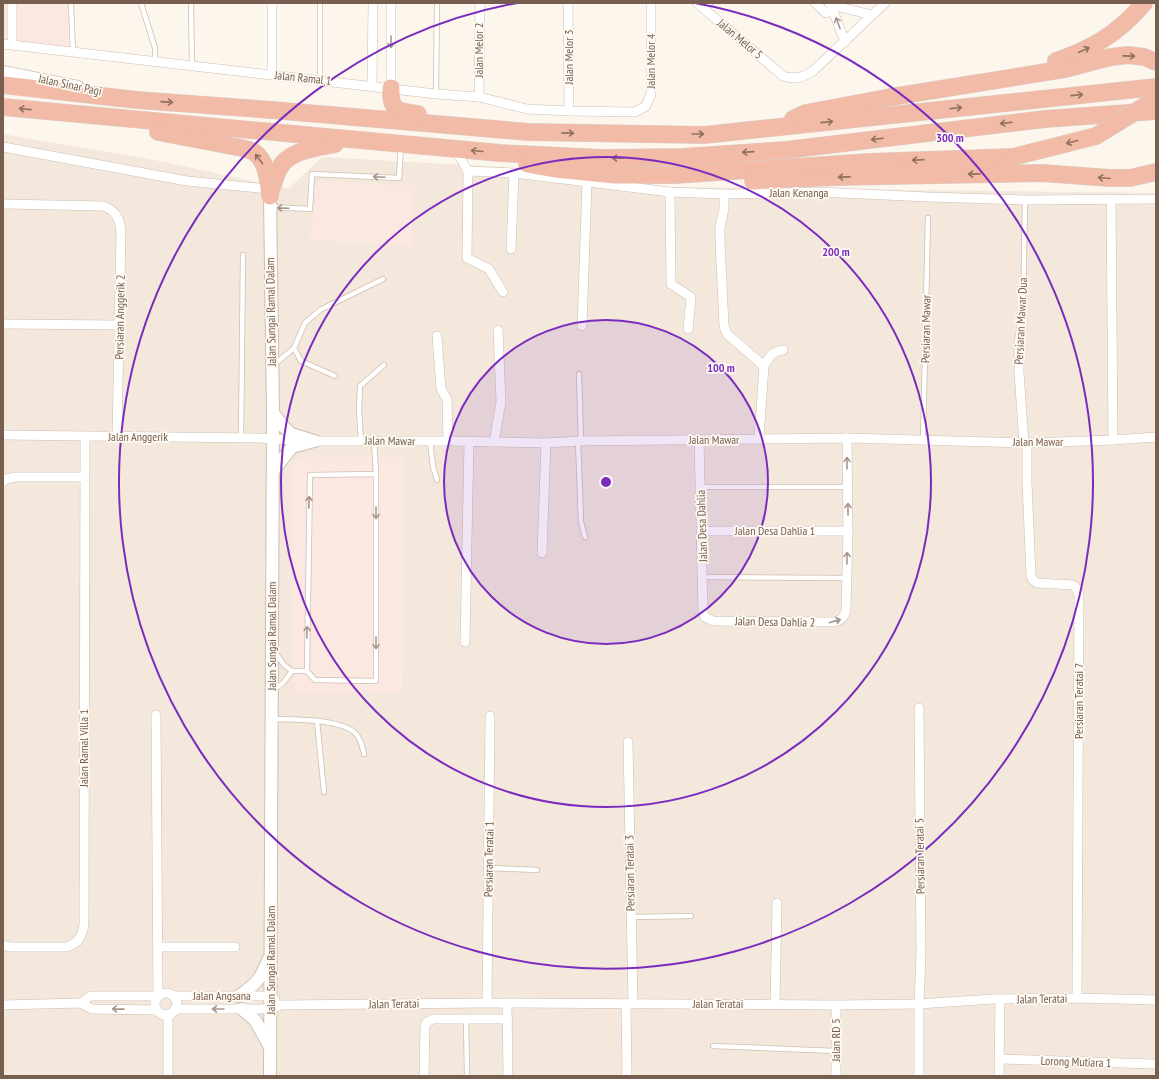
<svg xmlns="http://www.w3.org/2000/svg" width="1159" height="1079" font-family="'PT Sans Narrow',sans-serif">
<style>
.residential{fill:#f3e8db}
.commercial{fill:#fbe9e1}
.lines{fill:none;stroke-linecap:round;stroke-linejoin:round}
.service-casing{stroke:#cebeb1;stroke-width:6}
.minor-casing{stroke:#cebeb1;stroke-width:10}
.tertiary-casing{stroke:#cebeb1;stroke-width:14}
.motorway-casing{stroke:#d9d2ce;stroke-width:18}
.service{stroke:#fff;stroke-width:4.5}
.minor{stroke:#fff;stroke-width:9}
.tertiary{stroke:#fff;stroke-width:12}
.motorway{stroke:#f2bba7;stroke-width:17}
.motorway-bridge-casing{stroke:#d9d2ce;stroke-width:18;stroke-linecap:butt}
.motorway-bridge{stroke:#f2bba7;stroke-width:17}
.oneway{stroke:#a7968d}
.oneway2{stroke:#907161}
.ring{fill:none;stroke:#7b2cbf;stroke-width:2}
.labels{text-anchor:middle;stroke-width:3.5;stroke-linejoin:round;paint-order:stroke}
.street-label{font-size:12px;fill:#775e4f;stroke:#fefaf3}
.centre{fill:#7b2cbf;stroke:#fefaf3;stroke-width:2}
.ring-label{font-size:12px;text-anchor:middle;font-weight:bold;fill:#7b2cbf;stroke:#fefaf3;stroke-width:3.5;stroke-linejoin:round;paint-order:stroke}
</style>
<rect width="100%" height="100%" fill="#fcf6ec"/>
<path class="residential" d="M 3,134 L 165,162 L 288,189 L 322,157 L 504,167 L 671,187 L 1156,193 L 1156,1076 L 3,1076 Z"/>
<g class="commercial">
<path d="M 3,3 L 68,3 L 69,48 L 3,41 Z"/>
<path d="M 317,181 L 415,186 L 411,246 L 310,240 Z"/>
<path d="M 302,457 L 403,457 L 402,693 L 294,694 L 293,465 Z"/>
</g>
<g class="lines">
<defs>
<g id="service">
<path d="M 71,3 L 73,52"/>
<path d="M 141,3 L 155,48 L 155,61"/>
<path d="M 191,3 L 192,65"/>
<path d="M 705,9 L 711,3"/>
<path d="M 320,80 L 320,3"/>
<path d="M 436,94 L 437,3"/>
<path d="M 271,207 L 310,209 L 312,174 L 399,178 L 401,146"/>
<path d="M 1023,318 L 1025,200"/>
<path d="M 294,348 L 301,361 L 335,376"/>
<path d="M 275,364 L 294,348 L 305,323 L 320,310 L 383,279"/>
<path d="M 579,374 L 581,441"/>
<path d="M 241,438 L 243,255"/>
<path d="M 923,440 L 928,218"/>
<path d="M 361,441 L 359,410 L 360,386 L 384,365"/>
<path d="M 374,441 L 376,474 L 376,681 L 315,680 L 307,671 L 310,475 L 376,474"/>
<path d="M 430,441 L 433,467 L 437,480"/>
<path d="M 578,441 L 581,522 L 585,537"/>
<path d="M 701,487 L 847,487"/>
<path d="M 703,577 L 847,578"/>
<path d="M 275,652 L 284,665 L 292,671 L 307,671"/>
<path d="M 274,690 L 284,682 L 292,671"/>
<path d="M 272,719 C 292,720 341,718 356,734 C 361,739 362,746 364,754"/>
<path d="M 317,721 L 324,792"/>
<path d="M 489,868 L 537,870"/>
<path d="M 631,917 L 691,916"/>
<path d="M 466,1019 L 467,1076"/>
<path d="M 713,1046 L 836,1051"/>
</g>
<g id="minor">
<path d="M 12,3 L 12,45"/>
<path d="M 568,3 L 569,111"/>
<path d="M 697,3 L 783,76 C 794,80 803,78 813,71 L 885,3"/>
<path d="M 815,3 L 826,13"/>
<path d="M 829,3 L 831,5 L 872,15"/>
<path d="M 831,5 L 845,42"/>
<path d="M 3,44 L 436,94 L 479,97 L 527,109 L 569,111 L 635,112 L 646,106 L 651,94 L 651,3"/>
<path d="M 272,74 L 272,3"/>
<path d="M 372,85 L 373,3"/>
<path d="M 391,88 L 391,3"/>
<path d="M 479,97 L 480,3"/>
<path d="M 3,147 L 187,181 L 269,189"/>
<path d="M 455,149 L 468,171"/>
<path d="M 468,171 L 514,173 L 670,192 L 724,194 L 820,192 L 928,197 L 1025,200 L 1156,199"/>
<path d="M 468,171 L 467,258 L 489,269 L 503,292"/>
<path d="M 670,192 L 671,284 L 691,297 L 688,329"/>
<path d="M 724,194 L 724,209 L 720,227 L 720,241 L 724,326 L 727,334 L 764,366"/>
<path d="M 1111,199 L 1113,440"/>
<path d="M 3,204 L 103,206 C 116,210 120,219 121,232 L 117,437"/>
<path d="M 511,249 L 514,173"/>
<path d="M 1023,318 L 1019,344 L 1019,372 L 1024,443"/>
<path d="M 3,324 L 120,325"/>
<path d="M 582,326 L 587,182"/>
<path d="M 437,336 L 441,389 L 447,399 L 448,441"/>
<path d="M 3,435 L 258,438 L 314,441 L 448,441 L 546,443 L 581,441 L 847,438 L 1027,443 L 1113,440 L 1156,437"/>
<path d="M 759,439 L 764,366 C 770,356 771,352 783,350"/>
<path d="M 699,440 L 703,613 L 705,617 L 713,621 L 833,622 C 841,621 843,618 846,611 L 848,531 L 847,438"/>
<path d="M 494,442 L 501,402 L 498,330"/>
<path d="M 1027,443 L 1027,482 L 1031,576 L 1033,580 L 1037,583 L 1073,585 L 1077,589 L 1079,595 L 1077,998"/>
<path d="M 3,482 L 6,479 L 15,477 L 84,477"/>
<path d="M 702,531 L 848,531"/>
<path d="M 542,553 L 546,443"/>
<path d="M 465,642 L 469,442"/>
<path d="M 919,708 L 921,953 L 919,1004 L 919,1076"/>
<path d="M 628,742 L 633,1004"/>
<path d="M 3,945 L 10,947 L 67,947 C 79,943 82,936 84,925 L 85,437"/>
<path d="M 158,947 L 235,947"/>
<circle cx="166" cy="1004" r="11"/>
<path d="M 174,996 L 271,996 L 275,1000"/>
<path d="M 81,1003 L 90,996 L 158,996 L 156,715"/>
<path d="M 487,1003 L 490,716"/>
<path d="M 507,1003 L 508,1076"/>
<path d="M 626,1004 L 627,1076"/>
<path d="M 775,1004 L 777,903"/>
<path d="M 3,1005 L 81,1003 L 92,1009 L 157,1010"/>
<path d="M 175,1009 L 271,1009 L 281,1005 L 487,1003 L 836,1005 L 919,1004 L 993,999 L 1077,998 L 1156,1000"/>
<path d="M 168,1014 L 168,1076"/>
<path d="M 999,1059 L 1153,1064"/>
<path d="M 424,1076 L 425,1026 L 427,1022 L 433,1019 L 508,1019"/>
<path d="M 836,1076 L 836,1005"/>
<path d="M 999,1076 L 1000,999"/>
</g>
<g id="tertiary">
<path d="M 3,72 L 78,87"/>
<path d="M 270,196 L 273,413 L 270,1076"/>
<path d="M 273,413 L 283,426 L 291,434 L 314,441"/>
<path d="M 273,471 L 292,447 L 314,441"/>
<path d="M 239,996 C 255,985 262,978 268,960"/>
<path d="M 242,1009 L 255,1020 L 270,1047"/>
</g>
<g id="motorway">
<path d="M 1056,61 C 1092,49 1119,33 1144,3"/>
<path d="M 3,85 L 137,100 L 272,110 L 529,132 L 704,135 L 1156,87"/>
<path d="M 391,88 C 390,111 397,111 418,114"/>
<path d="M 3,107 L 500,153 L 603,158 L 683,157 L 786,150 L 1045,119 L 1156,111"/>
<path d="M 793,119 L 806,113 L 891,97 L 1065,69 L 1111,57 L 1128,55 L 1144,57 L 1156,62"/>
<path d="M 158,132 L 242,148 C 245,149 250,150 254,152 C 267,161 268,180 270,196"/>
<path d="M 527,164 L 555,169 L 615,175 L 674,175 L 870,162 L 1013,157"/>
<path d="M 753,181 L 833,177 L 1042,173 L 1110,178 L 1130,178 L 1156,172"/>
<path d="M 270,193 C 273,186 275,177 279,169 C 288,150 317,148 335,144"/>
</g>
</defs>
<use href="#service" class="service-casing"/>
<use href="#minor" class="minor-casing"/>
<use href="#tertiary" class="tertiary-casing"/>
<use href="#motorway" class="motorway-casing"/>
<use href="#service" class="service"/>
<use href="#minor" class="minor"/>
<use href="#tertiary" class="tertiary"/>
<use href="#motorway" class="motorway"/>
<defs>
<path id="motorway-bridge" d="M 1013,157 L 1096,136 L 1156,99"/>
</defs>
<use href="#motorway-bridge" class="motorway-bridge-casing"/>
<use href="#motorway-bridge" class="motorway-bridge"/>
</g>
<defs><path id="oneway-shaft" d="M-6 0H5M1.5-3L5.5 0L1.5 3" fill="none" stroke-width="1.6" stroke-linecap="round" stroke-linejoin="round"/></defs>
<g class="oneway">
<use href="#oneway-shaft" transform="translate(838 23) rotate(-110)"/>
<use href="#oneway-shaft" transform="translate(391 42) rotate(90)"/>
<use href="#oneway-shaft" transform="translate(379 177) rotate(-177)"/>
<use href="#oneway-shaft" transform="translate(283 208) rotate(-178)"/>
<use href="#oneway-shaft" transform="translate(847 463) rotate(-90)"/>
<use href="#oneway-shaft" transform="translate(309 502) rotate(-89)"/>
<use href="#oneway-shaft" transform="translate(848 509) rotate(-90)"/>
<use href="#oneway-shaft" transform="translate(376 513) rotate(90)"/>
<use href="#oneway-shaft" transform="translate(847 558) rotate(-89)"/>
<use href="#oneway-shaft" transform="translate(835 621) rotate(-16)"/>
<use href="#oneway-shaft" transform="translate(307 632) rotate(-89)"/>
<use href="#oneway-shaft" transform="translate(376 643) rotate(90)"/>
<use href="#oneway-shaft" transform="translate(118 1009) rotate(-179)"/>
<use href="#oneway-shaft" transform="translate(218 1009) rotate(180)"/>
</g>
<g class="oneway2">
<use href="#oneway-shaft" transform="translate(1084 50) rotate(-25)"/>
<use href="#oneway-shaft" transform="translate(1129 56) rotate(1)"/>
<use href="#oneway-shaft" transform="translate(1077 95) rotate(-6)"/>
<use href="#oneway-shaft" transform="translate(167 102) rotate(4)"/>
<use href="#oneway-shaft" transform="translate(956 108) rotate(-6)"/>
<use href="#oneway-shaft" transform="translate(25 109) rotate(-174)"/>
<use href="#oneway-shaft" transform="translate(827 122) rotate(-6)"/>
<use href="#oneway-shaft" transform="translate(1006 123) rotate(173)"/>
<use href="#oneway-shaft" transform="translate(568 133) rotate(1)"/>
<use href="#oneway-shaft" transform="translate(698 134)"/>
<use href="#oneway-shaft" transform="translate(877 139) rotate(173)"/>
<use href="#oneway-shaft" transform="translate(1072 142) rotate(165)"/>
<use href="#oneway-shaft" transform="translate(477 151) rotate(-175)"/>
<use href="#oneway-shaft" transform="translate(748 152) rotate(176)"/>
<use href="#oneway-shaft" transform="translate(618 158) rotate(179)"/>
<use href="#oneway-shaft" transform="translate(259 159) rotate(-127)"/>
<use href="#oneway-shaft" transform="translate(918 160) rotate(178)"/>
<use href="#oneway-shaft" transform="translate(974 174) rotate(179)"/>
<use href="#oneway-shaft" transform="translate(844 177) rotate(179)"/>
<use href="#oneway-shaft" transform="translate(1104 178) rotate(-175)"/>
</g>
<circle cx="606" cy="482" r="162" fill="#7b2cbf" fill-opacity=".12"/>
<g class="ring">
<circle cx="606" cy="482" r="162"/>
<circle cx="606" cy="482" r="325"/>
<path d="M695 3A487 487 0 1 1 517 3"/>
</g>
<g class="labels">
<g class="street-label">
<text transform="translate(740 39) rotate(40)" y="4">Jalan Melor 5</text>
<text transform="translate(479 50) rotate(-90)" y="4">Jalan Melor 2</text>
<text transform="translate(569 57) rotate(-90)" y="4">Jalan Melor 3</text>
<text transform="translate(651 61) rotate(-90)" y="4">Jalan Melor 4</text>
<text transform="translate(303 78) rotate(6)" y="4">Jalan Ramal 1</text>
<text transform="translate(70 85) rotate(12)" y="4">Jalan Sinar Pagi</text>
<text x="799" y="197">Jalan Kenanga</text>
<text transform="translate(271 312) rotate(-91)" y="4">Jalan Sungai Ramal Dalam</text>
<text transform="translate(120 317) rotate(-89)" y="4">Persiaran Anggerik 2</text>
<text transform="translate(1021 321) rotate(-87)" y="4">Persiaran Mawar Dua</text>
<text transform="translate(926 329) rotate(-89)" y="4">Persiaran Mawar</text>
<text x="138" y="441">Jalan Anggerik</text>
<text x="714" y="444">Jalan Mawar</text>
<text transform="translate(390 441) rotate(1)" y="4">Jalan Mawar</text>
<text x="1038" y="446">Jalan Mawar</text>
<text transform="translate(702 526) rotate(-92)" y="4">Jalan Desa Dahlia</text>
<text x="775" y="535">Jalan Desa Dahlia 1</text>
<text transform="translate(775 622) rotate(1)" y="4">Jalan Desa Dahlia 2</text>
<text transform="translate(272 636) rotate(-90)" y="4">Jalan Sungai Ramal Dalam</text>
<text transform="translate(1079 701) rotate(-90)" y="4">Persiaran Teratai 7</text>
<text transform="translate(84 748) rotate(-90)" y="4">Jalan Ramal Villa 1</text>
<text transform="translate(920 856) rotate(-91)" y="4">Persiaran Teratai 5</text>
<text transform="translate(489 859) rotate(-89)" y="4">Persiaran Teratai 1</text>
<text transform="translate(630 873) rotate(-91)" y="4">Persiaran Teratai 3</text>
<text transform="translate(271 960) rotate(-90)" y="4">Jalan Sungai Ramal Dalam</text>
<text x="222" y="1000">Jalan Angsana</text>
<text transform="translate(1042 999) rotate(-1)" y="4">Jalan Teratai</text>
<text transform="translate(394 1004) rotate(-1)" y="4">Jalan Teratai</text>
<text x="718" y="1008">Jalan Teratai</text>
<text transform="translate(836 1040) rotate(-90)" y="4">Jalan RD 5</text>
<text transform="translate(1076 1062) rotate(2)" y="4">Lorong Mutiara 1</text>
</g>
</g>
<circle cx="606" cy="482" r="6" class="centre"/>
<g class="ring-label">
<text x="950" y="142">300 m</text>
<text x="836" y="256">200 m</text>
<text x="721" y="372">100 m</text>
</g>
<rect width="1159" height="1079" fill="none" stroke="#775e4f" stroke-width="8"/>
</svg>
